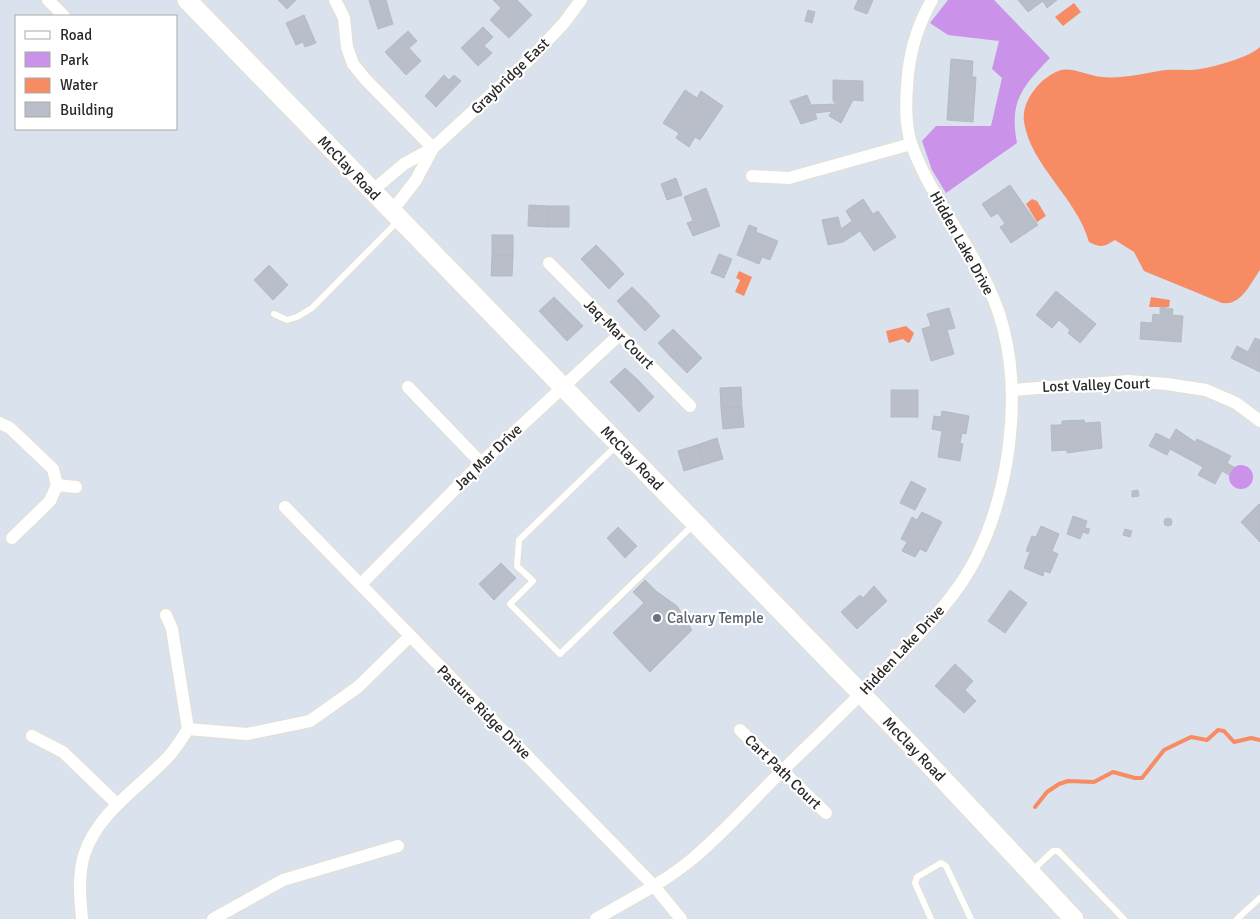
<svg xmlns="http://www.w3.org/2000/svg" width="1260" height="919" font-family="Signika,sans-serif">
<style>
.green{fill:#ca92e8}
.water{fill:#f78b64}
.lines{fill:none;stroke-linecap:round;stroke-linejoin:round}
.stream{stroke:#f78b64;stroke-width:4}
.building{fill:#babec8;stroke:#b3bbc8}
.service-casing{stroke:#e4e0cf;stroke-width:8}
.minor-casing{stroke:#e4e0cf;stroke-width:14}
.secondary-casing{stroke:#e4e0cf;stroke-width:21}
.service{stroke:#fff;stroke-width:6}
.minor{stroke:#fff;stroke-width:12}
.secondary{stroke:#fff;stroke-width:19}
.worship-dot{fill:#6b7280;stroke:#fff;stroke-width:2}
.labels{text-anchor:middle;stroke-width:4.5;stroke-linejoin:round;paint-order:stroke}
.street-label{font-size:15px;fill:#292929;stroke:#fff}
.worship-label{font-size:15px;fill:#5b616d;stroke:#fff;text-anchor:start}
</style>
<rect width="100%" height="100%" fill="#dae2ed"/>
<g class="green">
<path d="M 948,0 L 994,0 L 1050,58 C 1022,87 1009,101 1017,143 L 946,193 L 932,170 L 922,141 L 936,126 L 991,126 L 1002,78 L 992,69 L 999,41 L 948,35 L 930,23 Z"/>
<circle cx="1241" cy="477" r="12"/>
</g>
<g class="water">
<path d="M 1074,3 L 1081,12 L 1063,26 L 1055,17 Z"/>
<path d="M 1260,47 L 1260,270 C 1250,284 1241,306 1222,303 L 1144,271 L 1134,252 L 1115,240 C 1104,247 1101,248 1089,242 C 1077,198 1031,166 1024,122 C 1021,100 1042,76 1061,70 C 1072,67 1090,76 1102,77 C 1124,79 1144,73 1166,70 C 1177,69 1189,71 1200,69 C 1214,67 1250,57 1260,47 Z"/>
<path d="M 1032,199 L 1037,201 L 1046,216 L 1037,222 L 1026,204 Z"/>
<path d="M 739,271 L 752,277 L 744,296 L 735,292 L 740,280 L 736,278 Z"/>
<path d="M 1151,297 L 1170,300 L 1169,307 L 1149,307 Z"/>
<path d="M 906,326 L 914,333 L 910,342 L 908,343 L 903,339 L 889,343 L 886,331 Z"/>
</g>
<g class="lines">
<path class="stream" d="M 1035,807 L 1047,792 L 1059,784 L 1068,781 L 1094,782 L 1113,772 L 1135,778 L 1142,778 L 1164,750 L 1191,737 L 1207,740 L 1218,730 L 1224,731 L 1234,742 L 1251,738 L 1260,740"/>
</g>
<g class="building">
<path d="M 278,0 L 296,0 L 287,9 Z"/>
<path d="M 369,0 L 386,0 L 393,24 L 378,29 Z"/>
<path d="M 493,0 L 517,0 L 532,15 L 509,38 L 490,20 L 501,8 Z"/>
<path d="M 858,0 L 873,0 L 867,14 L 854,9 Z"/>
<path d="M 1018,0 L 1057,0 L 1047,8 L 1043,1 L 1028,12 Z"/>
<path d="M 808,10 L 815,12 L 812,23 L 805,21 Z"/>
<path d="M 304,15 L 316,43 L 305,47 L 303,42 L 296,45 L 286,23 Z"/>
<path d="M 483,27 L 493,37 L 484,46 L 492,53 L 478,66 L 461,48 Z"/>
<path d="M 408,31 L 417,41 L 409,48 L 421,61 L 406,75 L 385,52 Z"/>
<path d="M 951,59 L 973,61 L 972,77 L 976,77 L 973,122 L 947,120 Z"/>
<path d="M 444,75 L 449,80 L 454,75 L 461,81 L 436,107 L 425,96 Z"/>
<path d="M 833,80 L 863,81 L 863,101 L 853,100 L 841,123 L 829,116 L 832,111 L 815,113 L 817,119 L 801,124 L 790,101 L 807,95 L 811,105 L 837,104 L 833,101 Z"/>
<path d="M 685,90 L 697,98 L 701,91 L 723,106 L 700,140 L 695,137 L 689,147 L 676,138 L 679,133 L 663,123 Z"/>
<path d="M 676,178 L 682,195 L 667,200 L 661,184 Z"/>
<path d="M 1010,185 L 1038,225 L 1011,243 L 1000,227 L 1005,224 L 998,213 L 991,217 L 982,204 Z"/>
<path d="M 706,188 L 720,226 L 693,236 L 687,223 L 693,221 L 684,197 Z"/>
<path d="M 863,199 L 873,214 L 878,211 L 896,237 L 874,251 L 860,231 L 843,242 L 828,245 L 822,220 L 838,217 L 841,229 L 852,221 L 846,211 Z"/>
<path d="M 529,205 L 549,206 L 548,227 L 528,226 Z"/>
<path d="M 549,206 L 569,206 L 569,227 L 548,227 Z"/>
<path d="M 749,225 L 757,228 L 756,232 L 778,241 L 770,260 L 762,257 L 759,264 L 737,255 Z"/>
<path d="M 492,235 L 513,235 L 513,256 L 492,255 Z"/>
<path d="M 596,245 L 610,259 L 595,274 L 581,259 Z"/>
<path d="M 719,254 L 732,259 L 724,278 L 711,273 Z"/>
<path d="M 492,255 L 513,256 L 512,276 L 491,276 Z"/>
<path d="M 610,259 L 624,274 L 609,289 L 595,274 Z"/>
<path d="M 269,265 L 288,285 L 273,300 L 254,280 Z"/>
<path d="M 632,287 L 646,301 L 631,316 L 617,301 Z"/>
<path d="M 1056,291 L 1096,324 L 1080,343 L 1068,333 L 1070,330 L 1059,320 L 1052,328 L 1036,315 Z"/>
<path d="M 554,297 L 569,312 L 553,326 L 539,311 Z"/>
<path d="M 646,301 L 660,316 L 645,331 L 631,316 Z"/>
<path d="M 1160,307 L 1173,309 L 1172,315 L 1183,316 L 1181,342 L 1140,339 L 1141,322 L 1152,323 L 1153,314 L 1160,315 Z"/>
<path d="M 949,308 L 955,328 L 947,330 L 954,354 L 931,361 L 922,329 L 931,326 L 927,314 Z"/>
<path d="M 569,312 L 583,326 L 567,341 L 553,326 Z"/>
<path d="M 673,329 L 687,343 L 672,358 L 658,343 Z"/>
<path d="M 1255,338 L 1260,340 L 1260,372 L 1231,358 L 1237,346 L 1248,352 Z"/>
<path d="M 687,343 L 702,358 L 687,373 L 672,358 Z"/>
<path d="M 625,368 L 640,382 L 625,397 L 610,382 Z"/>
<path d="M 640,382 L 654,397 L 639,412 L 625,397 Z"/>
<path d="M 741,387 L 742,407 L 721,408 L 720,388 Z"/>
<rect x="891" y="390" width="27" height="27"/>
<path d="M 742,407 L 744,427 L 723,429 L 721,408 Z"/>
<path d="M 942,411 L 969,416 L 966,434 L 962,433 L 960,443 L 963,444 L 960,461 L 938,457 L 942,431 L 932,429 L 934,416 L 941,417 Z"/>
<path d="M 1084,420 L 1085,423 L 1100,422 L 1102,448 L 1067,453 L 1067,450 L 1052,451 L 1051,425 L 1062,425 L 1062,421 Z"/>
<path d="M 1176,429 L 1195,442 L 1197,439 L 1231,456 L 1227,463 L 1234,467 L 1229,475 L 1222,471 L 1215,484 L 1198,475 L 1203,467 L 1170,449 L 1167,455 L 1149,446 L 1156,433 L 1170,440 Z"/>
<path d="M 717,438 L 723,459 L 703,465 L 697,445 Z"/>
<path d="M 697,445 L 703,465 L 684,471 L 678,451 Z"/>
<path d="M 911,481 L 926,489 L 915,510 L 900,503 Z"/>
<path d="M 1138,490 L 1139,496 L 1132,497 L 1132,491 Z"/>
<path d="M 1259,504 L 1260,505 L 1260,542 L 1241,522 Z"/>
<path d="M 922,512 L 942,522 L 926,552 L 920,549 L 915,557 L 902,551 L 907,542 L 901,539 L 912,517 L 917,520 Z"/>
<path d="M 1073,516 L 1087,521 L 1085,528 L 1090,529 L 1088,534 L 1083,532 L 1080,539 L 1067,534 Z"/>
<circle cx="1168" cy="522" r="4"/>
<path d="M 1041,526 L 1059,534 L 1052,551 L 1058,554 L 1050,573 L 1044,571 L 1043,576 L 1024,568 L 1030,552 L 1026,551 L 1032,536 L 1036,537 Z"/>
<path d="M 618,527 L 637,546 L 625,558 L 607,538 Z"/>
<path d="M 1125,529 L 1132,531 L 1130,537 L 1123,535 Z"/>
<path d="M 501,563 L 516,578 L 494,600 L 479,584 Z"/>
<path d="M 645,580 L 656,591 L 677,606 L 692,630 L 650,672 L 613,633 L 644,603 L 633,592 Z"/>
<path d="M 874,586 L 887,601 L 857,629 L 841,612 L 860,595 L 863,598 Z"/>
<path d="M 1010,590 L 1027,603 L 1005,633 L 988,621 Z"/>
<path d="M 955,664 L 973,681 L 965,690 L 976,701 L 964,713 L 935,686 Z"/>
</g>
<g class="lines">
<defs>
<g id="service">
<path d="M 274,314 L 287,320 L 297,317 L 312,308 L 399,220"/>
<path d="M 617,445 L 519,540 L 517,566 L 533,581 L 510,604 L 560,654 L 694,524"/>
<path d="M 1032,871 L 1053,851 L 1058,851 L 1124,919"/>
<path d="M 931,919 L 915,883 L 917,877 L 941,863 L 946,866 L 971,919"/>
<path d="M 1237,919 L 1260,898"/>
</g>
<g id="minor">
<path d="M 48,0 L 64,16"/>
<path d="M 335,0 L 344,18 L 347,47 L 353,64 L 366,80 L 433,148"/>
<path d="M 752,176 L 789,178 L 911,144"/>
<path d="M 372,191 L 404,164 L 433,148 L 533,56 L 564,23 L 581,0"/>
<path d="M 392,211 L 416,180 L 433,148"/>
<path d="M 549,263 L 690,406"/>
<path d="M 408,387 L 481,463"/>
<path d="M 1012,390 L 1128,381 L 1167,384 L 1206,390 L 1236,403 L 1260,421"/>
<path d="M 0,423 L 10,428 L 53,469 L 57,485 L 50,501 L 12,538"/>
<path d="M 57,485 L 76,487"/>
<path d="M 285,507 L 654,886 L 681,919"/>
<path d="M 361,584 L 481,463 L 619,335"/>
<path d="M 188,729 L 247,734 L 310,721 L 358,687 L 409,637"/>
<path d="M 740,730 L 826,813"/>
<path d="M 32,736 L 63,752 L 117,804"/>
<path d="M 82,919 C 80,898 78,876 84,855 C 98,812 139,788 168,757 C 176,749 182,738 188,729 L 172,629 L 166,615"/>
<path d="M 213,919 L 283,880 L 398,846"/>
<path d="M 596,919 C 628,900 662,884 691,860 C 724,833 753,799 784,769 C 823,731 862,694 900,654 C 928,625 958,594 976,558 C 1009,492 1022,399 1003,327 C 986,261 936,210 912,146 C 904,124 906,97 908,74 C 911,47 918,24 932,0"/>
</g>
<path id="secondary" d="M 187,0 L 911,745 L 1074,919"/>
</defs>
<use href="#service" class="service-casing"/>
<use href="#minor" class="minor-casing"/>
<use href="#secondary" class="secondary-casing"/>
<use href="#service" class="service"/>
<use href="#minor" class="minor"/>
<use href="#secondary" class="secondary"/>
</g>
<circle class="worship-dot" cx="657" cy="618" r="5"/>
<g class="labels">
<g class="street-label">
<text transform="translate(510 76) rotate(-44)" y="5">Graybridge East</text>
<text transform="translate(349 168) rotate(46)" y="5">McClay Road</text>
<text transform="translate(962 243) rotate(61)" y="5">Hidden Lake Drive</text>
<text transform="translate(619 334) rotate(45)" y="5">Jaq-Mar Court</text>
<text transform="translate(1096 385) rotate(-2)" y="5">Lost Valley Court</text>
<text transform="translate(488 457) rotate(-44)" y="5">Jaq Mar Drive</text>
<text transform="translate(632 458) rotate(46)" y="5">McClay Road</text>
<text transform="translate(902 650) rotate(-47)" y="5">Hidden Lake Drive</text>
<text transform="translate(484 712) rotate(45)" y="5">Pasture Ridge Drive</text>
<text transform="translate(914 749) rotate(46)" y="5">McClay Road</text>
<text transform="translate(783 772) rotate(44)" y="5">Cart Path Court</text>
</g>
<g class="worship-label">
<text x="667" y="623">Calvary Temple</text>
</g>
</g>
<rect x="15" y="15" width="162" height="115" fill="#ffffff" stroke="#a9a9a9"/>
<rect x="25" y="31" width="25" height="8" fill="#ffffff" stroke="#a9a9a9"/>
<text x="60" y="40" font-size="15" fill="#292929">Road</text>
<rect x="25" y="52" width="25" height="15" fill="#ca92e8" stroke="#a9a9a9"/>
<text x="60" y="65" font-size="15" fill="#292929">Park</text>
<rect x="25" y="78" width="25" height="15" fill="#f78b64" stroke="#a9a9a9"/>
<text x="60" y="90" font-size="15" fill="#292929">Water</text>
<rect x="25" y="102" width="25" height="15" fill="#babec8" stroke="#a9a9a9"/>
<text x="60" y="115" font-size="15" fill="#292929">Building</text>
</svg>
